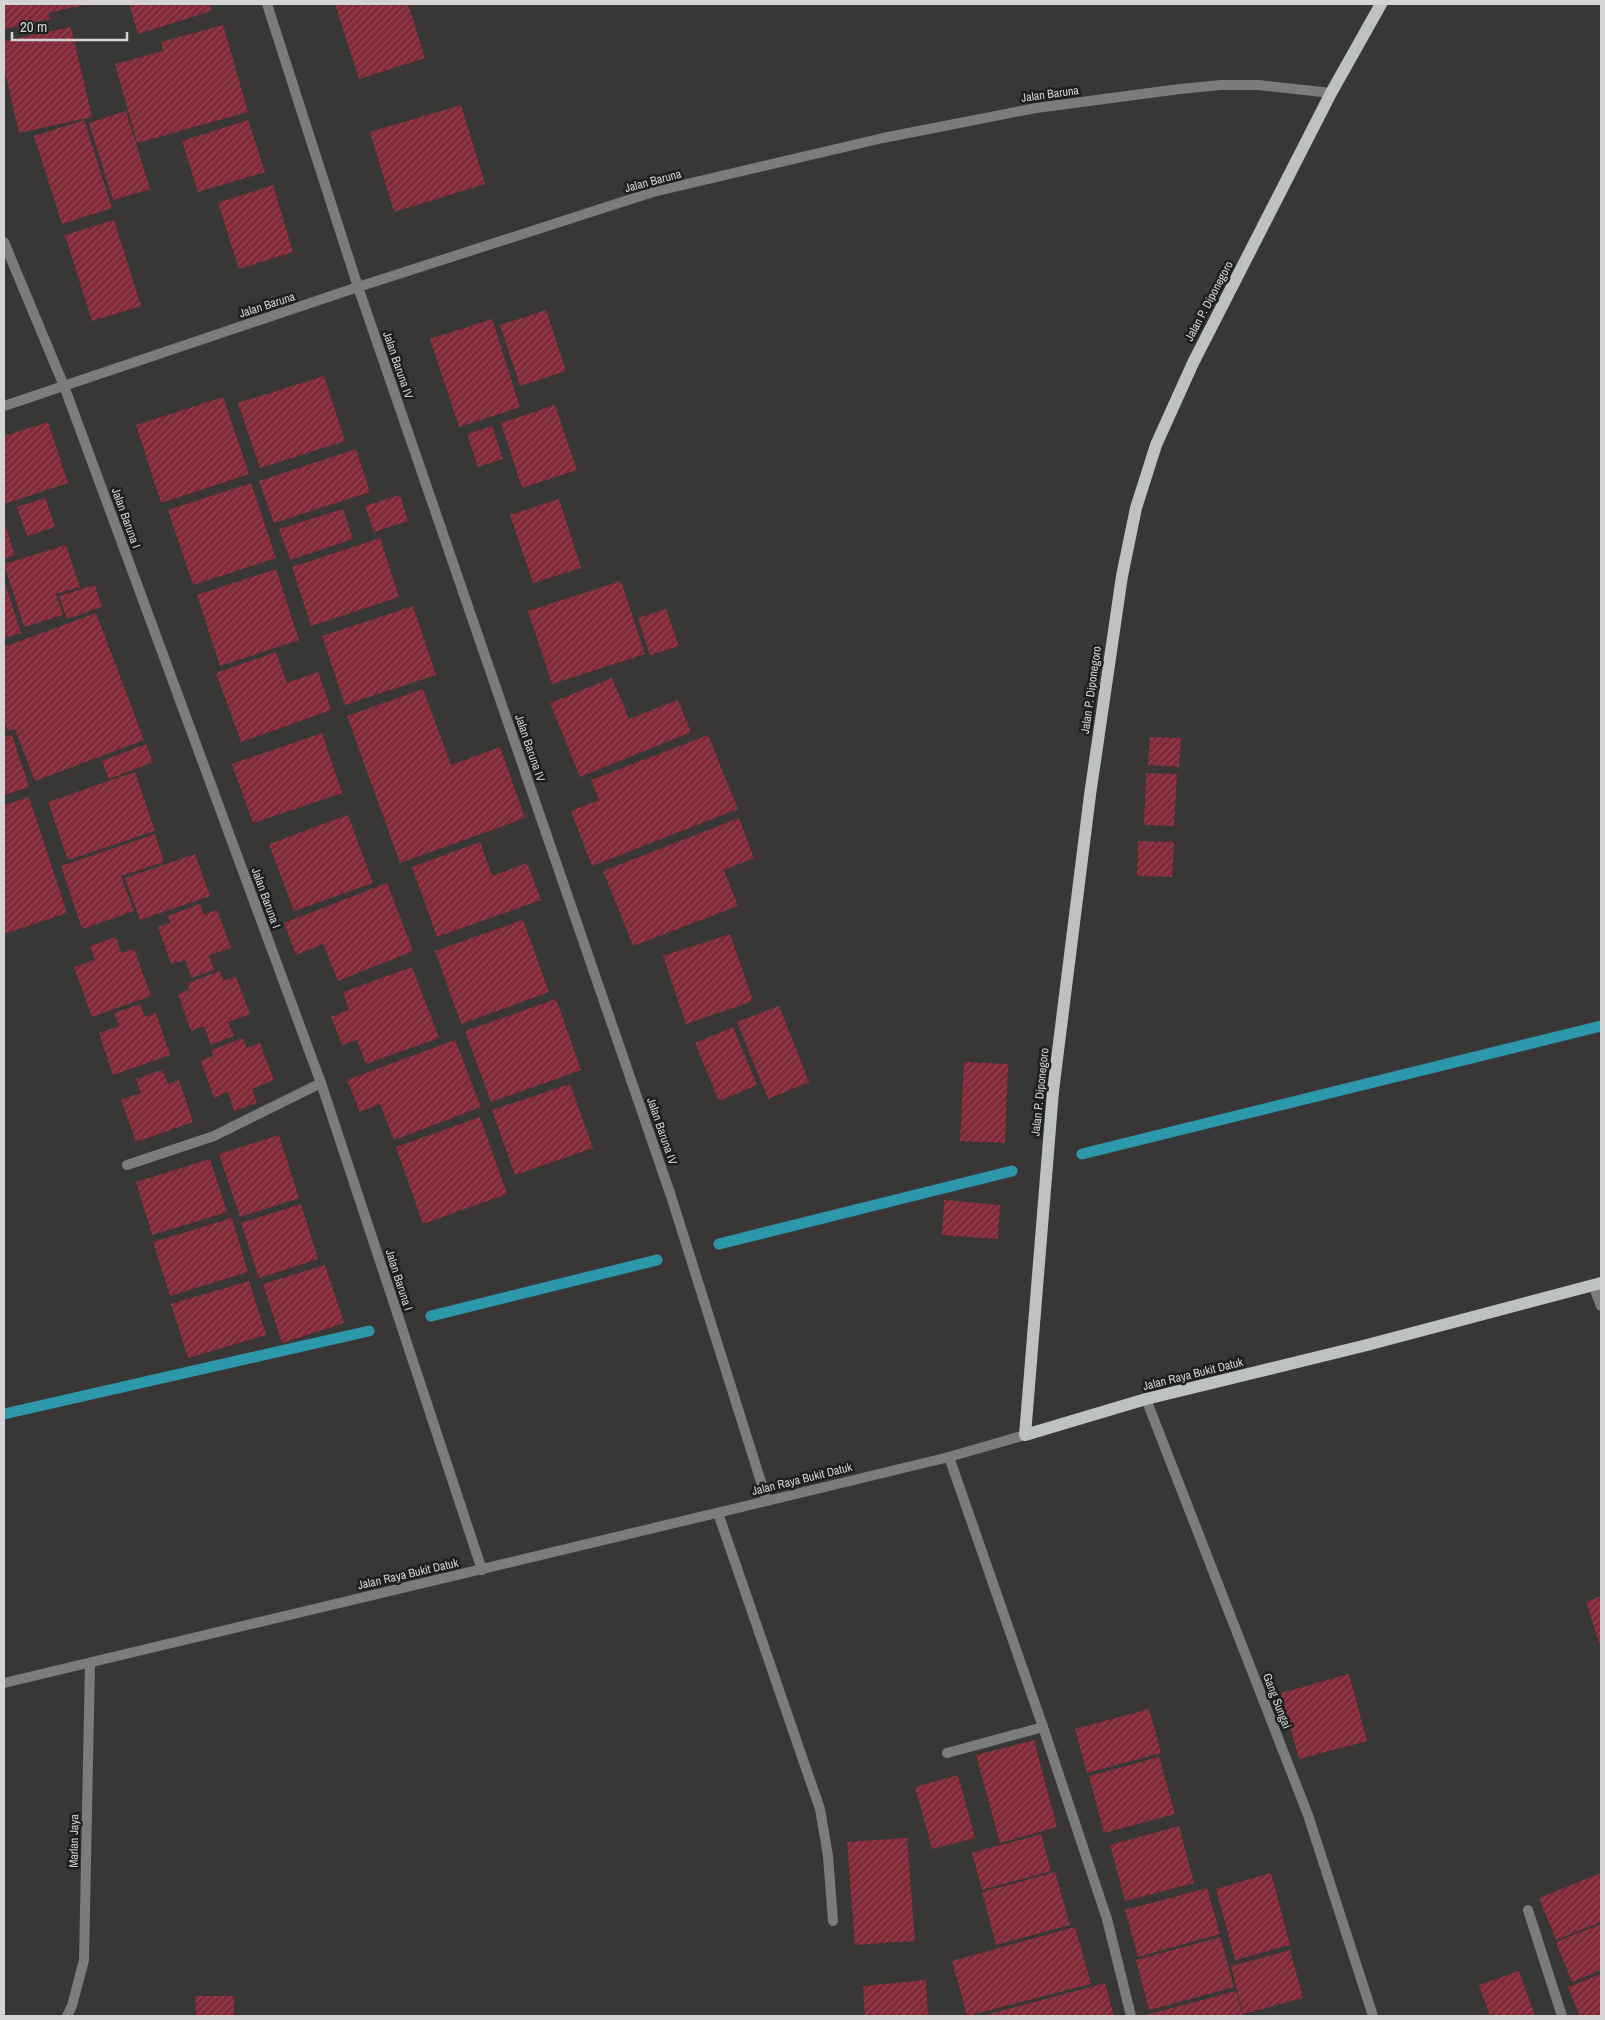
<svg xmlns="http://www.w3.org/2000/svg" width="1605" height="2020" font-family="'Archivo Narrow',sans-serif">
<style>
.lines{fill:none;stroke-linecap:round;stroke-linejoin:round}
.stream{stroke:#2d97ac;stroke-width:11}
.building{fill:url(#building-hatch)}
.lane{stroke:#7b7c7d;stroke-width:10}
.street{stroke:#7b7c7d;stroke-width:10}
.primary{stroke:#bec1c2;stroke-width:12}
.labels{text-anchor:middle;stroke-width:5;stroke-linejoin:round;paint-order:stroke}
.street-label{font-size:12px;fill:#d5d3d3;stroke:#1f1e1e}
</style>
<defs>
<pattern id="building-hatch" width="6" height="6" patternUnits="userSpaceOnUse" patternTransform="scale(1.25)"><rect width="6" height="6" fill="#812937"/><path d="M-1 1l2-2M0 6l6-6M5 7l2-2" fill="none" stroke="#924753"/></pattern>
</defs>
<rect width="100%" height="100%" fill="#393636"/>
<g class="lines">
<g class="stream">
<path d="M 1082,1154 L 1601,1026"/>
<path d="M 719,1244 L 1012,1171"/>
<path d="M 431,1316 L 657,1260"/>
<path d="M 4,1414 L 369,1331"/>
</g>
</g>
<g class="building">
<path d="M 4,4 L 84,4 L 84,5 L 48,13 L 50,19 L 4,29 Z"/>
<path d="M 129,4 L 209,4 L 211,11 L 138,34 Z"/>
<path d="M 335,4 L 408,4 L 425,58 L 359,79 Z"/>
<path d="M 223,25 L 248,112 L 137,143 L 115,64 L 163,51 L 161,42 Z"/>
<path d="M 71,27 L 92,117 L 19,133 L 4,67 L 4,41 Z"/>
<path d="M 461,105 L 485,184 L 394,212 L 370,132 Z"/>
<path d="M 126,111 L 150,189 L 113,200 L 89,123 Z"/>
<path d="M 84,120 L 112,208 L 62,224 L 34,136 Z"/>
<path d="M 248,120 L 265,172 L 198,192 L 182,141 Z"/>
<path d="M 273,185 L 293,252 L 239,269 L 218,203 Z"/>
<path d="M 114,220 L 141,306 L 92,321 L 65,235 Z"/>
<path d="M 546,310 L 566,371 L 520,386 L 500,325 Z"/>
<path d="M 492,319 L 520,407 L 459,427 L 430,339 Z"/>
<path d="M 324,376 L 345,441 L 260,468 L 238,403 Z"/>
<path d="M 223,397 L 249,474 L 161,503 L 136,425 Z"/>
<path d="M 555,405 L 577,470 L 522,488 L 501,423 Z"/>
<path d="M 48,422 L 68,483 L 4,504 L 4,436 Z"/>
<path d="M 492,426 L 503,459 L 478,467 L 467,434 Z"/>
<path d="M 356,449 L 370,492 L 274,523 L 259,481 Z"/>
<path d="M 251,483 L 276,558 L 193,585 L 168,510 Z"/>
<path d="M 400,495 L 408,521 L 374,532 L 365,506 Z"/>
<path d="M 45,498 L 55,527 L 27,536 L 17,507 Z"/>
<path d="M 559,499 L 581,568 L 533,583 L 510,515 Z"/>
<path d="M 343,509 L 353,539 L 290,560 L 279,529 Z"/>
<path d="M 4,522 L 15,555 L 4,559 Z"/>
<path d="M 380,538 L 399,597 L 311,626 L 292,567 Z"/>
<path d="M 66,545 L 80,587 L 56,594 L 63,615 L 24,627 L 4,564 Z"/>
<path d="M 276,569 L 299,640 L 220,666 L 197,595 Z"/>
<path d="M 4,580 L 21,633 L 4,638 Z"/>
<path d="M 621,581 L 645,654 L 552,684 L 528,611 Z"/>
<path d="M 95,585 L 102,607 L 67,619 L 59,596 Z"/>
<path d="M 413,606 L 436,675 L 345,705 L 322,636 Z"/>
<path d="M 666,609 L 679,646 L 650,655 L 638,618 Z"/>
<path d="M 96,613 L 144,740 L 35,781 L 15,729 L 8,731 L 4,721 L 4,647 Z"/>
<path d="M 276,652 L 287,683 L 318,672 L 331,710 L 241,742 L 216,673 Z"/>
<path d="M 612,678 L 629,719 L 678,700 L 691,732 L 580,777 L 550,703 Z"/>
<path d="M 423,689 L 451,765 L 500,747 L 525,818 L 400,863 L 347,716 Z"/>
<path d="M 322,733 L 342,793 L 253,823 L 232,764 Z"/>
<path d="M 12,735 L 29,787 L 4,795 L 4,737 Z"/>
<path d="M 708,735 L 738,809 L 592,866 L 571,811 L 599,800 L 591,780 Z"/>
<path d="M 1150,737 L 1181,738 L 1179,767 L 1148,765 Z"/>
<path d="M 146,744 L 153,762 L 109,779 L 102,761 Z"/>
<path d="M 135,772 L 155,831 L 68,860 L 48,802 Z"/>
<path d="M 1146,773 L 1177,774 L 1174,826 L 1144,825 Z"/>
<path d="M 29,797 L 67,913 L 4,934 L 4,805 Z"/>
<path d="M 348,815 L 373,883 L 294,911 L 269,844 Z"/>
<path d="M 739,818 L 754,858 L 724,870 L 738,906 L 633,946 L 603,871 Z"/>
<path d="M 155,834 L 164,862 L 121,876 L 134,911 L 82,929 L 61,866 Z"/>
<path d="M 1138,841 L 1174,842 L 1172,877 L 1137,876 Z"/>
<path d="M 480,842 L 492,876 L 527,863 L 541,900 L 437,937 L 412,867 Z"/>
<path d="M 195,854 L 210,896 L 140,920 L 125,878 Z"/>
<path d="M 387,883 L 413,951 L 338,981 L 323,944 L 296,955 L 284,923 Z"/>
<path d="M 200,904 L 204,915 L 217,910 L 231,948 L 209,955 L 214,970 L 191,978 L 185,960 L 171,964 L 158,927 L 170,923 L 168,916 Z"/>
<path d="M 523,920 L 549,992 L 461,1024 L 435,951 Z"/>
<path d="M 730,934 L 753,1001 L 686,1024 L 663,956 Z"/>
<path d="M 116,937 L 121,953 L 134,949 L 151,996 L 92,1017 L 74,967 L 95,960 L 90,946 Z"/>
<path d="M 412,967 L 439,1038 L 366,1064 L 357,1040 L 342,1045 L 331,1017 L 349,1010 L 343,992 Z"/>
<path d="M 220,971 L 223,981 L 236,977 L 250,1014 L 228,1022 L 234,1036 L 211,1045 L 204,1026 L 191,1031 L 178,994 L 189,990 L 188,983 Z"/>
<path d="M 556,999 L 581,1070 L 491,1102 L 465,1031 Z"/>
<path d="M 140,1004 L 145,1017 L 156,1013 L 170,1055 L 113,1075 L 99,1033 L 119,1026 L 114,1013 Z"/>
<path d="M 779,1006 L 809,1082 L 768,1099 L 737,1022 Z"/>
<path d="M 733,1027 L 757,1085 L 719,1101 L 695,1043 Z"/>
<path d="M 243,1038 L 247,1048 L 260,1043 L 274,1080 L 252,1089 L 257,1103 L 234,1111 L 228,1092 L 214,1098 L 201,1061 L 213,1056 L 211,1050 Z"/>
<path d="M 455,1040 L 481,1107 L 394,1140 L 380,1104 L 360,1112 L 347,1080 Z"/>
<path d="M 964,1062 L 1008,1064 L 1005,1143 L 960,1141 Z"/>
<path d="M 162,1070 L 168,1084 L 179,1080 L 193,1122 L 136,1142 L 121,1100 L 141,1093 L 136,1079 Z"/>
<path d="M 570,1084 L 593,1148 L 515,1175 L 492,1110 Z"/>
<path d="M 480,1117 L 507,1194 L 423,1224 L 396,1147 Z"/>
<path d="M 279,1135 L 299,1198 L 240,1217 L 219,1154 Z"/>
<path d="M 210,1159 L 227,1212 L 152,1235 L 136,1182 Z"/>
<path d="M 944,1200 L 1000,1205 L 998,1239 L 942,1235 Z"/>
<path d="M 301,1204 L 318,1259 L 259,1278 L 241,1223 Z"/>
<path d="M 232,1218 L 248,1272 L 170,1296 L 153,1242 Z"/>
<path d="M 325,1265 L 344,1323 L 282,1343 L 263,1284 Z"/>
<path d="M 249,1281 L 266,1335 L 188,1358 L 171,1304 Z"/>
<path d="M 1601,1596 L 1601,1649 L 1586,1602 Z"/>
<path d="M 1349,1674 L 1367,1741 L 1299,1759 L 1281,1693 Z"/>
<path d="M 1149,1709 L 1161,1753 L 1087,1773 L 1075,1729 Z"/>
<path d="M 1034,1740 L 1057,1827 L 1000,1843 L 976,1755 Z"/>
<path d="M 1159,1757 L 1175,1814 L 1104,1833 L 1089,1776 Z"/>
<path d="M 958,1775 L 975,1838 L 932,1849 L 915,1787 Z"/>
<path d="M 1179,1826 L 1194,1883 L 1125,1901 L 1110,1845 Z"/>
<path d="M 1041,1834 L 1051,1871 L 982,1890 L 972,1853 Z"/>
<path d="M 907,1838 L 915,1941 L 855,1945 L 847,1842 Z"/>
<path d="M 1055,1872 L 1070,1925 L 996,1945 L 982,1892 Z"/>
<path d="M 1271,1873 L 1290,1945 L 1235,1960 L 1216,1889 Z"/>
<path d="M 1601,1873 L 1601,1922 L 1556,1940 L 1539,1898 Z"/>
<path d="M 1207,1888 L 1220,1934 L 1138,1957 L 1125,1910 Z"/>
<path d="M 1601,1924 L 1601,1970 L 1572,1982 L 1556,1942 Z"/>
<path d="M 1075,1927 L 1091,1984 L 967,2016 L 952,1961 Z"/>
<path d="M 1220,1937 L 1234,1987 L 1149,2010 L 1136,1960 Z"/>
<path d="M 1290,1950 L 1303,1998 L 1243,2014 L 1231,1966 Z"/>
<path d="M 1519,1971 L 1535,2016 L 1490,2016 L 1479,1985 Z"/>
<path d="M 1601,1974 L 1601,2016 L 1580,2016 L 1568,1987 Z"/>
<path d="M 926,1980 L 928,2016 L 865,2016 L 863,1986 Z"/>
<path d="M 1105,1983 L 1114,2016 L 982,2016 Z"/>
<path d="M 1236,1991 L 1243,2016 L 1142,2016 Z"/>
<path d="M 195,1996 L 234,1996 L 234,2016 L 196,2016 Z"/>
</g>
<g class="lines">
<g class="lane">
<path d="M 718,1513 L 820,1809 L 828,1856 L 833,1921"/>
<path d="M 947,1753 L 1043,1727"/>
</g>
<g class="street">
<path d="M 267,4 L 358,287 L 671,1196 L 767,1501"/>
<path d="M 4,242 L 64,386 L 321,1083 L 482,1570"/>
<path d="M 4,406 L 358,287 L 653,192 L 883,138 L 1036,108 L 1180,89 L 1221,85 L 1258,85 L 1331,93"/>
<path d="M 127,1165 L 214,1136 L 321,1083"/>
<path d="M 1593,1285 L 1601,1306"/>
<path d="M 1146,1399 L 1308,1815 L 1373,2016"/>
<path d="M 949,1457 L 1043,1727 L 1107,1919 L 1131,2016"/>
<path d="M 4,1683 L 767,1501 L 949,1457 L 1025,1435"/>
<path d="M 1528,1910 L 1562,2016"/>
<path d="M 67,2016 L 72,2006 L 84,1960 L 90,1663"/>
</g>
<path class="primary" d="M 1381,4 L 1331,93 L 1193,363 L 1156,445 L 1136,508 L 1122,576 L 1090,795 L 1053,1091 L 1025,1435 L 1146,1399 L 1367,1345 L 1601,1283"/>
</g>
<g class="labels">
<g class="street-label">
<text transform="translate(1050 94) rotate(-8)" y="4">Jalan Baruna</text>
<text transform="translate(653 181) rotate(-15)" y="4">Jalan Baruna</text>
<text transform="translate(1209 301) rotate(-62)" y="4">Jalan P. Diponegoro</text>
<text transform="translate(267 305) rotate(-18)" y="4">Jalan Baruna</text>
<text transform="translate(398 365) rotate(71)" y="4">Jalan Baruna IV</text>
<text transform="translate(126 518) rotate(70)" y="4">Jalan Baruna I</text>
<text transform="translate(1091 690) rotate(-82)" y="4">Jalan P. Diponegoro</text>
<text transform="translate(530 748) rotate(71)" y="4">Jalan Baruna IV</text>
<text transform="translate(266 898) rotate(70)" y="4">Jalan Baruna I</text>
<text transform="translate(1040 1092) rotate(-84)" y="4">Jalan P. Diponegoro</text>
<text transform="translate(662 1131) rotate(71)" y="4">Jalan Baruna IV</text>
<text transform="translate(399 1280) rotate(72)" y="4">Jalan Baruna I</text>
<text transform="translate(1193 1374) rotate(-14)" y="4">Jalan Raya Bukit Datuk</text>
<text transform="translate(802 1479) rotate(-14)" y="4">Jalan Raya Bukit Datuk</text>
<text transform="translate(408 1574) rotate(-13)" y="4">Jalan Raya Bukit Datuk</text>
<text transform="translate(1277 1701) rotate(69)" y="4">Gang Sungai</text>
<text transform="translate(74 1841) rotate(-89)" y="4">Marlan Jaya</text>
</g>
</g>
<rect width="1605" height="2020" fill="none" stroke="#d5d3d3" stroke-width="10"/>
<path d="M12 32v8h115v-8" fill="none" stroke="#d5d3d3" stroke-width="2.5"/>
<text x="20" y="32" font-size="15" fill="#d5d3d3" stroke="#1f1e1e" stroke-width="4" paint-order="stroke">20 m</text>
</svg>
